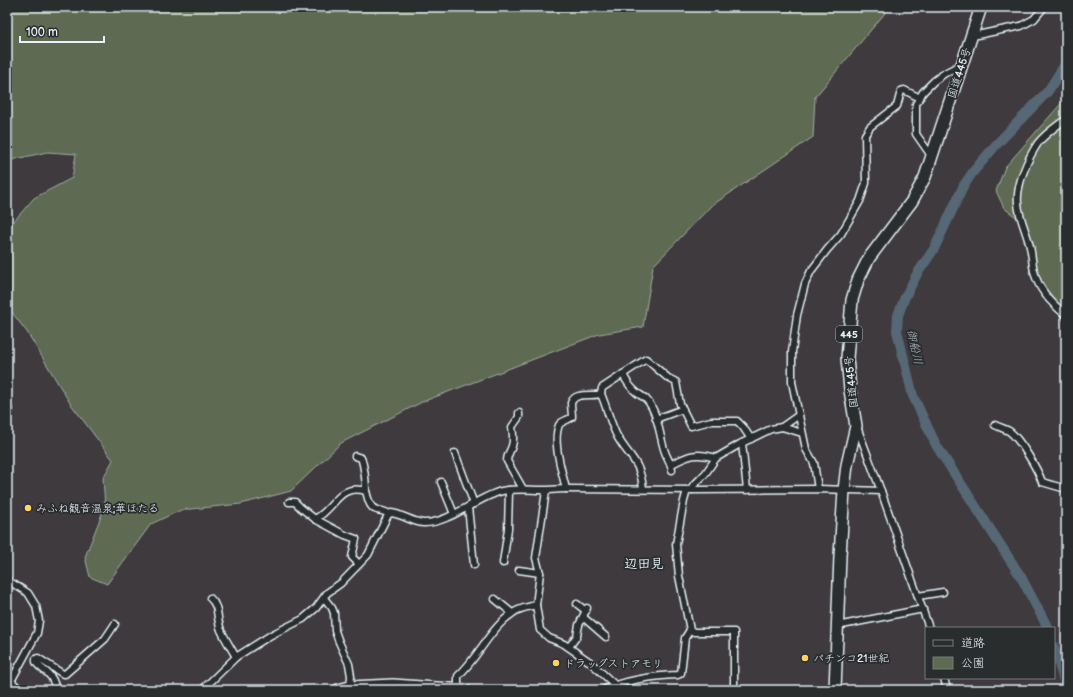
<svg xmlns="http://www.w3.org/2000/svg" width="1073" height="697" font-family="'Balsamiq Sans','Klee One',sans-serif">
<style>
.green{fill:#5e6b52;stroke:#a3aea5}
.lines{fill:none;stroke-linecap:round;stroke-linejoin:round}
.river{stroke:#576874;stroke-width:10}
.street-casing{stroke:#e8f1f8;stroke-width:9}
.highway-casing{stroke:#e8f1f8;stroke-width:14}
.street{stroke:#2a2d2e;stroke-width:6}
.highway{stroke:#2a2d2e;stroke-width:11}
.poi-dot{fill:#ffd166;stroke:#2a2d2e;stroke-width:1.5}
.labels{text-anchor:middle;stroke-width:3.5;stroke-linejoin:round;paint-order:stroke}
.shield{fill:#2a2d2e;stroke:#afb6bb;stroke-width:1}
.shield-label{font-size:10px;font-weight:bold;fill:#e8f1f8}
.street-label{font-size:11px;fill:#e8f1f8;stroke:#2a2d2e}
.poi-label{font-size:11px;fill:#e8f1f8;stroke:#2a2d2e;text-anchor:start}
.water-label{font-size:12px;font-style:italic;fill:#aebac3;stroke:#2a2d2e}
.quarter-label{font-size:13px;font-weight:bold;fill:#e8f1f8;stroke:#2a2d2e}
</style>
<rect width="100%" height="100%" fill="#3e3a3e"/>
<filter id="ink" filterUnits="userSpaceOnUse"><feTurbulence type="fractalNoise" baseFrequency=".025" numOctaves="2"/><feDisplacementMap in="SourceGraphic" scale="8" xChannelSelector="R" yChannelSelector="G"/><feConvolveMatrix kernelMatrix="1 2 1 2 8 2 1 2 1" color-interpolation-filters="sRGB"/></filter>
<g filter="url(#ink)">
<g class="green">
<path d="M 7,7 L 890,7 L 815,97 L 813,137 L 711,206 L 653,266 L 643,327 L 599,334 L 422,402 L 341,443 L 291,491 L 241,504 L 181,510 L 151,524 L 107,584 L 90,577 L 85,557 L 105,506 L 103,478 L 113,460 L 70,403 L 27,332 L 7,306 L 7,233 L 14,221 L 34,198 L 72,178 L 76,154 L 47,152 L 7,161 Z"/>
<path d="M 1066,98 L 1066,324 L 1029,273 L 1035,246 L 1016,217 L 1004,208 L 996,191 L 1005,167 Z"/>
</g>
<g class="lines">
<g class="river">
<path d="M 1048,628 L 1021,577 L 936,445 L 913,396 L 897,331 L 898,315 L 905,297 L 917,274 L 934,249 L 964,185 L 973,172 L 995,146 L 1048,91 L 1066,63"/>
<path d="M 1054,647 L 1066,687"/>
</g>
<defs>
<g id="street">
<path d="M 972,36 L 1021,26 L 1034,19 L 1044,7"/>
<path d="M 1066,119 C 1057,126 1046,133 1038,143 C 1028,158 1016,185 1018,203 C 1019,218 1027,233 1030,247 C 1032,255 1032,263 1034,271 C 1038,289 1052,304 1066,315"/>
<path d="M 932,157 L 916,134 L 916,104 L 923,92 L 934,81 L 945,73 L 962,64"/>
<path d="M 623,374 C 626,381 630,387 636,392 C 639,395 643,396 646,399 C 658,412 659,433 664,449 C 666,457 671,462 672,470"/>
<path d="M 601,394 C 607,408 610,422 617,436 C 629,458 640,459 643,489"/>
<path d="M 7,404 L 9,411 L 7,416"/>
<path d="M 519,413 L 519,417 L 512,427 C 513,433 514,440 512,446 C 510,452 507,455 507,461 L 523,489"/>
<path d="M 656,419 L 683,409"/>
<path d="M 995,425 C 999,427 1005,429 1009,431 C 1020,439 1038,470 1042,482 L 1066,489"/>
<path d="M 782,427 L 802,433"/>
<path d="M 857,427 L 881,491 L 929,628"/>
<path d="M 742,443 L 747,490"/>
<path d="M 455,453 L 474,504"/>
<path d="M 355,456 L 361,458 C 364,464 366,484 366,491"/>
<path d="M 672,464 C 689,455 696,452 716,458"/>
<path d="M 441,482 L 454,514"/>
<path d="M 566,489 C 562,472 552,441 559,425 C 561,421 569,420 572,417 C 572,413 571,407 571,403 C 575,391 592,397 601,394 L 602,388 L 646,359 L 668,378 L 676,382 L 680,404 L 691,426 L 711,421 L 737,421 L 743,427 L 751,439"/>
<path d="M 818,489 L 814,463 L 806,449 L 792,382 L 792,352 L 797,315 L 805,284 L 811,271 L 827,250 L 841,234 L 860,201 L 866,183 L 865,135 L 870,127 L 897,106 L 901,91 L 904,90 L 920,98"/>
<path d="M 692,490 L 692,487 L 705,474 L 716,458 L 740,444 L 771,429 L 782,427 L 799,415"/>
<path d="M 546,491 L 536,558 L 540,573 L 536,605 L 540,630 L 549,638 L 564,644 L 590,662 L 615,685"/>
<path d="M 289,502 L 295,502 L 301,508 L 315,519 L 345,535 L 356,539 L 352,557 L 359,564"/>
<path d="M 468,507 L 474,565"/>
<path d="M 315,519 C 336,508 338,483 366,491 C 368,498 369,508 377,510 C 382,511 385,511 389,514"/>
<path d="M 503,563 L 508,529 L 509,490"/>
<path d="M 519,570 L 540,573"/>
<path d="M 7,580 L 28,593 L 36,606 L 39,621 L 37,633 L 11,681"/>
<path d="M 918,596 L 943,592"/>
<path d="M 210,598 C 220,607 216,618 221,630 C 225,639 231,648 236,657"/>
<path d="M 324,598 L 332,608 L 334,613 L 335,631 L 339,642 L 349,664 L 351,676 L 350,687"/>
<path d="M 495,599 L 512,613"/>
<path d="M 577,604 L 586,611"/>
<path d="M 583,617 L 606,637"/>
<path d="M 837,626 L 923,609"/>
<path d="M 690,630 L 694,632 L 734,632 L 734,690"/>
<path d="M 569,647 L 577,636 L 579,625 L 587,608"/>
<path d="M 7,678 L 21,690"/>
<path d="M 944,678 L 947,690"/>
<path d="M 458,689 L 458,676 C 479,657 489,629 513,613 C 519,608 529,607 536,605"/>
<path d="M 55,690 C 55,670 34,669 36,659 L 38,658 L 63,674 L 65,674 L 105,639 L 115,624"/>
<path d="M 202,690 L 236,657 L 271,635 L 303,619 L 316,608 L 327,593 L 341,583 L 368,555 L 388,515 L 391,513 C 402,514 412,522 423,523 C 449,524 477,497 502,491 C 516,488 530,490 545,490 C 552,490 559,489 566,489 L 697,490 L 818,489 L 881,491"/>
<path d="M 603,690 C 626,680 652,676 678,675 L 681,673 L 685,638 L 690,630 L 679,576 L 676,544 L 684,501 L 687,490"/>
</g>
<g id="highway">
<path d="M 338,690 L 350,687 L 393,685 L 465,690"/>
<path d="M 835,690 L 840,556 L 844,490 L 847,465 L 856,426 L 850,390 L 847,358 L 852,300 L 858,280 L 869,258 L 912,201 L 925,177 L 981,7"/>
</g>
</defs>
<use href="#street" class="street-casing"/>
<use href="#highway" class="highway-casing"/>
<use href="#street" class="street"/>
<use href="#highway" class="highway"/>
</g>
</g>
<g class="poi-dot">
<circle cx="28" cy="508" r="4"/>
<circle cx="805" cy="658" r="4"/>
<circle cx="556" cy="663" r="4"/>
</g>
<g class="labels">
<rect class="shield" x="836" y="326" width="26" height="16" rx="3"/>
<g class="shield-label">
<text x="849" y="338">445</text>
</g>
<g class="street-label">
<text transform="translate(959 73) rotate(-72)" y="4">国道445号</text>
<text transform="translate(851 382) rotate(-96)" y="4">国道445号</text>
</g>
<g class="poi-label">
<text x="36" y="512">みふね観音温泉;華ほたる</text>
<text x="813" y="662">パチンコ21世紀</text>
<text x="564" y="667">ドラッグストアモリ</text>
</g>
<g class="water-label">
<text transform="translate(915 347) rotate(78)" y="4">御船川</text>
</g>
<g class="quarter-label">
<text x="644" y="568">辺田見</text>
</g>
</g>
<rect width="1073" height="697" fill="none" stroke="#2a2d2e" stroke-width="24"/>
<rect x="12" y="12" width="1049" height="673" fill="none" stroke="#e8f1f8" stroke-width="1.5" filter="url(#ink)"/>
<rect x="925" y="627" width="130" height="52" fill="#2a2d2e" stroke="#767b7f"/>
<rect x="933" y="640" width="20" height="6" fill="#2a2d2e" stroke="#767b7f"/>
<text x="961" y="647" font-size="12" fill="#e8f1f8">道路</text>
<rect x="933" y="657" width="20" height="12" fill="#5e6b52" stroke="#767b7f"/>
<text x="961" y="667" font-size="12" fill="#e8f1f8">公園</text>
<path d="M20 36v6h84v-6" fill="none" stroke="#e8f1f8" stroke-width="2"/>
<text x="26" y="36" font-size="12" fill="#e8f1f8" stroke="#2a2d2e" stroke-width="3" paint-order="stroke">100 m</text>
</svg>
